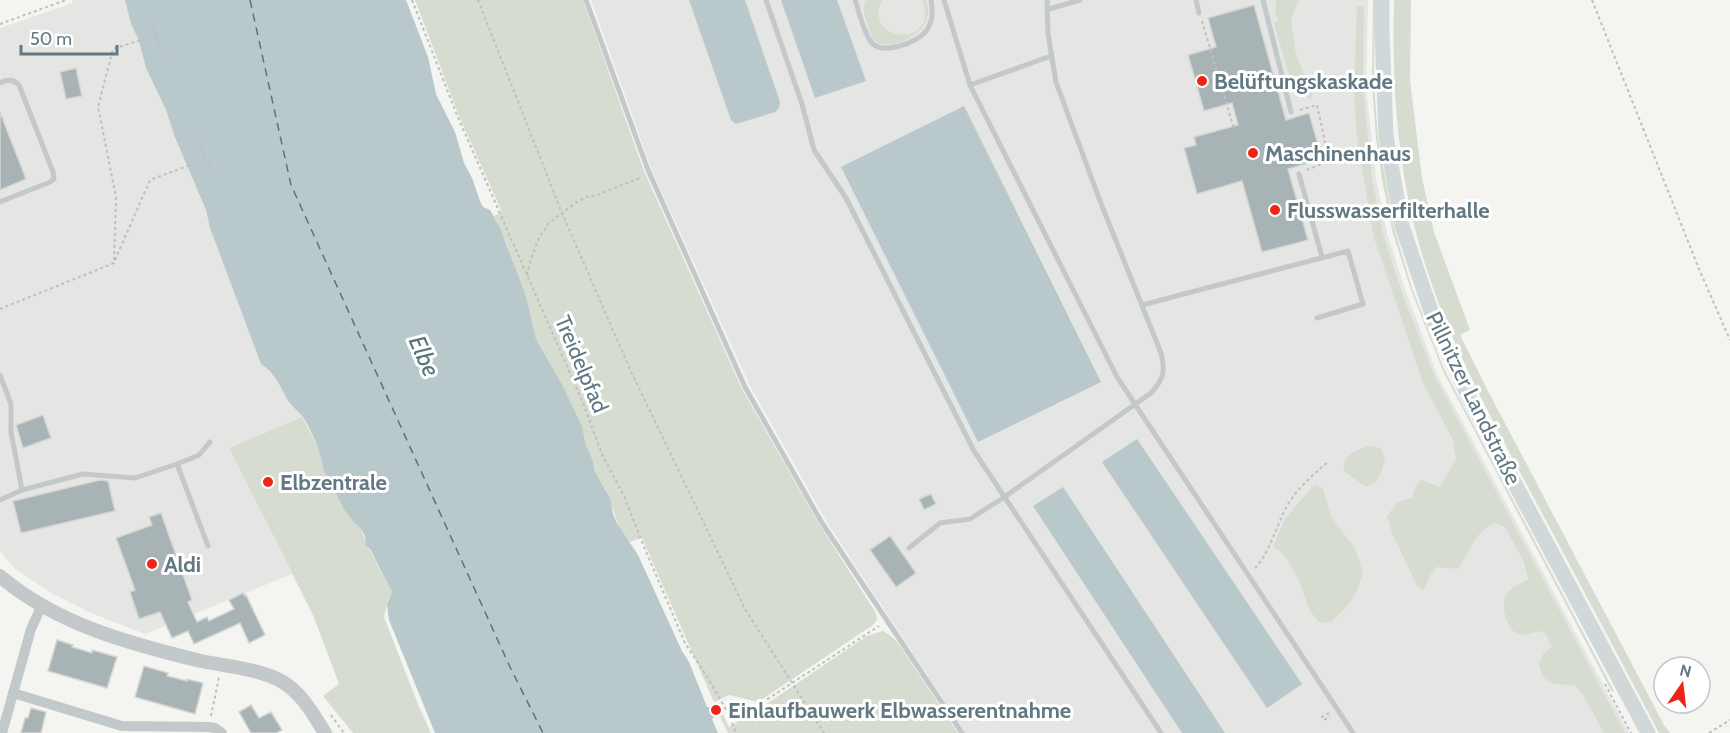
<svg xmlns="http://www.w3.org/2000/svg" width="1730" height="733" font-family="Cabin,sans-serif">
<style>
.built{fill:#e5e5e3}
.green{fill:#d7dcd0}
.water{fill:#b9c8ca}
.lines{fill:none;stroke-linecap:round;stroke-linejoin:round}
.ferry{stroke:#58767a;stroke-width:1.5;stroke-dasharray:8 6;stroke-linecap:butt}
.building{fill:#a8b3b5;stroke:#d5d5d3;stroke-width:1.5}
.path{stroke:#bdbfc1;stroke-width:2;stroke-dasharray:3 3;stroke-linecap:butt}
.service{stroke:#c3c8ca;stroke-width:5}
.minor{stroke:#c3c8ca;stroke-width:10}
.tertiary{stroke:#c3c8ca;stroke-width:14}
.secondary{stroke:#d0d8da;stroke-width:15}
.poi-dot{fill:#ee2416;stroke:#fff;stroke-width:2}
.labels{text-anchor:middle;stroke-width:6;stroke-linejoin:round;paint-order:stroke}
.poi-label{font-size:22px;font-weight:bold;fill:#617983;stroke:#fff;text-anchor:start}
.street-label{font-size:22px;fill:#617983;stroke:#fff}
.water-label{font-size:24px;font-style:italic;fill:#58767a;stroke:#fff}
</style>
<rect width="100%" height="100%" fill="#f4f4f0"/>
<g class="built">
<path d="M 72,0 L 125,0 L 131,24 L 139,41 L 146,68 L 166,110 L 174,135 L 206,210 L 210,228 L 261,364 L 278,379 L 290,402 L 302,417 L 229,448 L 292,574 L 145,634 L 91,613 L 51,593 L 15,569 L 0,551 L 0,28 L 73,3 Z"/>
<path d="M 591,0 L 1368,0 L 1366,87 L 1376,179 L 1387,233 L 1406,292 L 1437,374 L 1629,733 L 965,733 L 828,524 L 750,386 L 652,171 Z"/>
</g>
<g class="green">
<path d="M 415,0 L 583,0 L 644,171 L 742,389 L 819,524 L 876,613 L 877,620 L 873,625 L 758,702 L 729,695 L 714,702 L 642,538 L 629,542 L 620,529 L 606,490 L 596,475 L 593,461 L 586,445 L 582,426 L 563,386 L 536,339 L 526,296 L 516,273 L 507,245 L 494,216 L 502,212 L 459,116 Z"/>
<path d="M 866,0 L 882,0 C 862,45 942,47 922,0 L 926,0 C 940,34 886,54 874,40 C 870,36 869,28 867,22 C 864,14 862,8 866,0 Z"/>
<path d="M 1276,0 L 1299,0 L 1291,19 L 1295,50 L 1306,81 L 1313,92 L 1311,100 L 1292,85 L 1274,23 L 1278,21 L 1275,13 Z"/>
<path d="M 1373,0 L 1375,0 L 1374,85 L 1378,137 L 1394,228 L 1412,288 L 1444,369 L 1614,691 L 1612,692 L 1443,371 L 1411,290 L 1392,230 L 1382,179 L 1376,138 L 1372,86 Z"/>
<path d="M 1394,0 L 1411,0 L 1410,80 L 1422,178 L 1434,232 L 1470,330 L 1460,335 L 1488,391 L 1664,725 L 1670,733 L 1659,733 C 1616,652 1573,570 1529,489 C 1484,404 1437,319 1414,225 C 1396,151 1392,75 1394,0 Z"/>
<path d="M 1357,6 L 1364,7 L 1363,87 L 1372,179 L 1383,233 L 1402,293 L 1434,375 L 1625,733 L 1604,733 L 1582,693 L 1574,685 L 1552,684 L 1543,677 L 1539,666 L 1543,654 L 1552,647 L 1547,636 L 1542,631 C 1534,632 1525,636 1518,634 C 1506,630 1499,600 1508,592 C 1513,586 1522,583 1528,579 L 1524,562 L 1505,527 L 1495,523 C 1474,532 1470,552 1458,569 L 1437,567 L 1431,574 L 1424,590 L 1417,586 L 1392,533 L 1387,516 L 1398,502 L 1412,498 L 1415,487 L 1421,480 L 1440,487 L 1456,459 L 1452,438 L 1423,383 L 1374,238 L 1357,139 L 1354,90 Z"/>
<path d="M 302,417 C 310,431 323,454 323,469 L 345,511 L 355,524 L 361,529 L 368,547 L 392,592 L 388,600 L 384,617 L 419,707 L 431,733 L 353,733 L 323,696 L 339,684 L 313,615 L 229,448 Z"/>
<path d="M 1369,446 L 1381,448 L 1385,459 L 1382,471 L 1375,483 L 1366,487 L 1344,471 C 1342,456 1356,449 1369,446 Z"/>
<path d="M 1317,485 L 1323,489 L 1331,517 L 1355,548 L 1363,573 L 1357,591 L 1349,604 L 1331,622 L 1320,623 L 1310,611 L 1300,583 L 1287,559 L 1280,551 L 1273,547 L 1285,519 L 1312,487 Z"/>
<path d="M 883,631 L 891,636 L 898,643 L 958,733 L 728,733 L 720,716 L 723,715 L 729,727 L 759,709 L 867,636 Z"/>
</g>
<g class="water">
<path d="M 125,0 L 406,0 L 428,57 L 436,94 L 455,132 L 464,163 L 472,178 L 480,201 L 483,207 L 490,210 L 500,228 L 526,296 L 536,339 L 563,386 L 582,426 L 586,445 L 593,461 L 595,472 L 610,498 L 613,514 L 618,525 L 638,555 L 682,651 L 689,662 L 707,707 L 711,707 L 712,711 L 710,713 L 713,712 L 715,716 L 712,719 L 718,733 L 435,733 L 389,620 L 387,604 L 392,592 L 370,549 L 366,546 L 365,536 L 361,529 L 355,524 L 345,511 L 323,469 C 323,456 310,427 302,416 C 298,411 293,407 289,402 C 279,386 278,376 261,364 L 210,228 L 206,210 L 174,135 L 166,110 L 146,68 L 139,41 L 131,24 Z"/>
<path d="M 689,0 L 745,0 L 780,102 L 779,108 L 775,112 L 736,124 L 731,120 Z"/>
<path d="M 781,0 L 837,0 L 866,81 L 815,98 Z"/>
<path d="M 964,106 L 1101,382 L 978,442 L 841,167 Z"/>
<path d="M 1137,439 L 1302,684 L 1267,708 L 1102,462 Z"/>
<path d="M 1063,487 L 1225,733 L 1182,733 L 1033,506 Z"/>
</g>
<g class="lines">
<path class="ferry" d="M 250,0 L 291,185 L 510,667 L 543,733"/>
</g>
<g class="building">
<path d="M 1254,5 L 1286,120 L 1309,113 L 1322,159 L 1288,169 L 1308,240 L 1262,252 L 1242,181 L 1197,194 L 1184,148 L 1196,145 L 1194,137 L 1238,125 L 1232,103 L 1204,111 L 1188,55 L 1216,47 L 1208,18 Z"/>
<path d="M 76,68 L 82,96 L 66,99 L 60,72 Z"/>
<path d="M 0,112 L 26,179 L 0,190 Z"/>
<path d="M 43,415 L 51,438 L 23,448 L 16,425 Z"/>
<path d="M 100,480 L 108,481 L 115,511 L 21,533 L 13,501 Z"/>
<path d="M 931,494 L 936,504 L 924,510 L 919,499 Z"/>
<path d="M 161,513 L 192,600 L 188,602 L 197,622 L 207,617 L 209,621 L 234,609 L 229,600 L 243,593 L 245,596 L 246,595 L 265,635 L 249,643 L 240,623 L 194,644 L 188,631 L 172,638 L 160,612 L 139,619 L 130,592 L 135,590 L 116,538 L 152,525 L 149,517 Z"/>
<path d="M 890,536 L 916,573 L 896,587 L 870,550 Z"/>
<path d="M 57,640 L 73,645 L 72,647 L 92,653 L 92,650 L 117,657 L 107,688 L 48,671 Z"/>
<path d="M 144,666 L 168,673 L 167,676 L 187,681 L 187,679 L 203,683 L 195,714 L 135,697 Z"/>
<path d="M 251,705 L 259,718 L 271,712 L 282,730 L 276,733 L 251,733 L 239,712 Z"/>
<path d="M 31,708 L 46,712 L 41,733 L 21,733 L 25,718 L 28,718 Z"/>
</g>
<g class="lines">
<g class="path">
<path d="M 412,0 L 457,115 L 583,403 L 602,454 L 624,496 L 642,542 L 685,643 L 708,678 L 728,713 L 736,733"/>
<path d="M 478,0 L 562,213 L 628,365 L 745,609 L 824,733"/>
<path d="M 1592,0 L 1699,269 L 1730,340"/>
<path d="M 149,13 L 162,54"/>
<path d="M 1202,21 L 1234,129"/>
<path d="M 0,24 L 66,0"/>
<path d="M 1300,110 L 1317,105 L 1329,161 L 1307,170"/>
<path d="M 197,137 L 213,176"/>
<path d="M 115,260 L 150,180 L 206,159"/>
<path d="M 527,275 L 530,262 L 538,240 L 548,224 L 574,204 L 586,197 L 597,195 L 642,177"/>
<path d="M 0,309 L 114,263 L 116,197 L 98,107 L 113,49 L 156,35"/>
<path d="M 1255,568 C 1271,552 1277,521 1290,501 C 1300,486 1315,473 1329,461"/>
<path d="M 1605,684 L 1631,733"/>
<path d="M 728,713 L 757,706 L 879,626"/>
<path d="M 1329,713 L 1322,717 L 1324,720 L 1330,716"/>
<path d="M 331,715 L 344,733"/>
<path d="M 211,716 L 219,677"/>
<path d="M 1709,733 L 1730,720"/>
</g>
<g class="service">
<path d="M 586,0 L 648,170 L 745,387 L 822,523 L 962,733"/>
<path d="M 766,0 L 802,104 L 814,150 L 846,198 L 974,451 L 1161,733"/>
<path d="M 855,0 C 859,11 864,35 872,43 C 883,55 917,43 926,31 C 933,22 933,10 931,0"/>
<path d="M 944,0 L 970,85 L 1117,377 L 1353,733"/>
<path d="M 1196,0 L 1199,13"/>
<path d="M 1263,0 L 1291,112"/>
<path d="M 1049,9 L 1080,0"/>
<path d="M 0,83 C 7,79 13,79 19,85 L 53,172 L 54,179 L 50,182 L 0,202"/>
<path d="M 970,85 L 1051,56"/>
<path d="M 1299,174 L 1322,257"/>
<path d="M 1142,305 L 1348,251 L 1363,304 L 1317,318"/>
<path d="M 0,375 L 11,404 L 11,432 L 22,490"/>
<path d="M 177,464 L 208,546"/>
<path d="M 0,500 L 22,490 L 83,474 L 135,478 L 177,464 L 199,455 L 210,442"/>
<path d="M 909,548 L 940,523 L 970,519 L 1003,498 L 1151,393 C 1163,380 1166,371 1161,353 L 1100,201 L 1056,82 L 1048,34 L 1047,0"/>
</g>
<g class="minor">
<path d="M 13,693 L 122,726 L 209,727 L 215,728 L 222,733"/>
<path d="M 2,733 L 31,629 L 42,605"/>
</g>
<path class="tertiary" d="M 0,576 C 56,624 130,644 201,661 C 226,666 259,669 281,681 C 301,692 313,714 325,733"/>
<path class="secondary" d="M 1382,0 L 1382,32 L 1386,136 L 1402,226 L 1436,326 L 1469,398 L 1648,733"/>
</g>
<g class="poi-dot">
<circle cx="1202" cy="81" r="6"/>
<circle cx="1253" cy="153" r="6"/>
<circle cx="1275" cy="210" r="6"/>
<circle cx="268" cy="482" r="6"/>
<circle cx="152" cy="564" r="6"/>
<circle cx="716" cy="710" r="6"/>
</g>
<g class="labels">
<g class="poi-label">
<text x="1214" y="89">Belüftungskaskade</text>
<text x="1265" y="161">Maschinenhaus</text>
<text x="1287" y="218">Flusswasserfilterhalle</text>
<text x="280" y="490">Elbzentrale</text>
<text x="164" y="572">Aldi</text>
<text x="728" y="718">Einlaufbauwerk Elbwasserentnahme</text>
</g>
<g class="street-label">
<text transform="translate(582 364) rotate(67)" y="8">Treidelpfad</text>
<text transform="translate(1474 398) rotate(64)" y="8">Pillnitzer Landstraße</text>
</g>
<g class="water-label">
<text transform="translate(424 356) rotate(66)" y="8">Elbe</text>
</g>
</g>
<g transform="translate(1682 685) rotate(14)"><circle r="28" fill="#ffffff" stroke="#c0c9cd" stroke-width="1.5"/>
<path d="M0-4.5L10 22L0 15L-10 22Z" fill="#ee2416"/>
<text y="-9" font-size="16" font-weight="bold" text-anchor="middle" fill="#617983">N</text>
</g>
<path d="M21 45v9h96v-9" fill="none" stroke="#617983" stroke-width="3"/>
<text x="30" y="45" font-size="18" fill="#617983" stroke="#ffffff" stroke-width="4.5" paint-order="stroke">50 m</text>
</svg>
